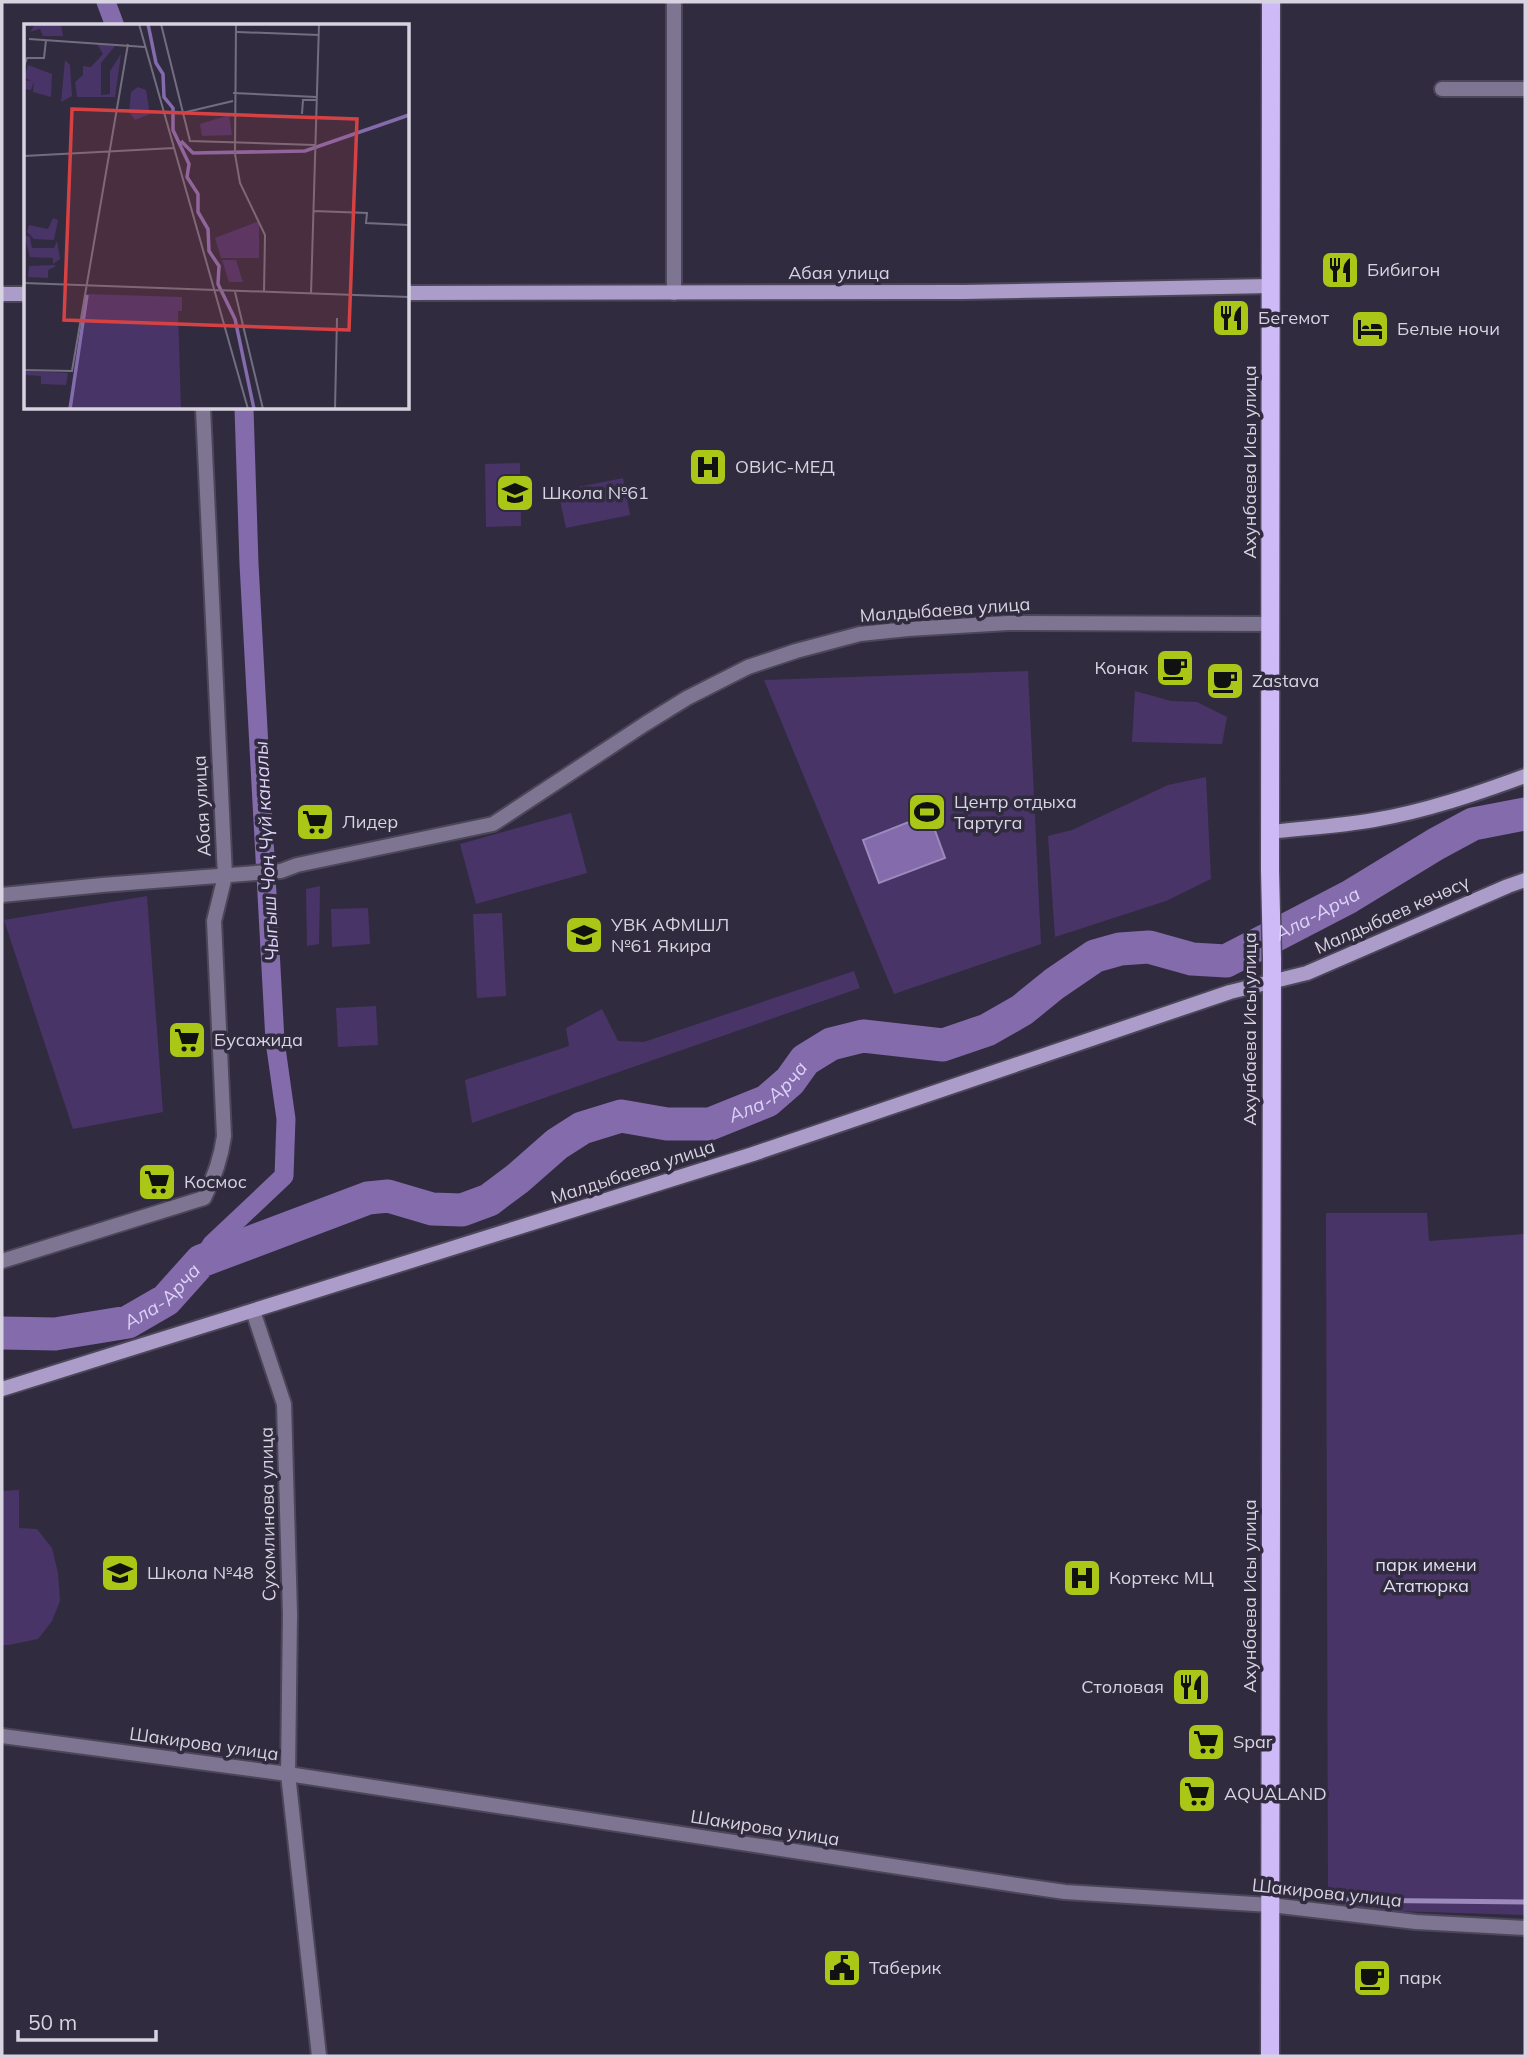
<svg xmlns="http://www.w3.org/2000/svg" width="1527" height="2058" font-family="Mulish,sans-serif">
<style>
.green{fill:#483467}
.water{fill:#836bac;stroke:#9c8abc;stroke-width:2}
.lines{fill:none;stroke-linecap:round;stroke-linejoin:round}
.stream{stroke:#9c8abc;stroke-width:5}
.canal{stroke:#836bac;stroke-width:19}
.river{stroke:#836bac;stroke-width:33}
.street-casing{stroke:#4c4659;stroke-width:18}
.secondary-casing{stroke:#4c4659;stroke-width:18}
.primary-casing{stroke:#4c4659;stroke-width:21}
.street{stroke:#7e7592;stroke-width:14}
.secondary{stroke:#ab9cca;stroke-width:14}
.primary{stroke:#cebaf6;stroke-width:18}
.labels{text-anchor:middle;stroke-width:7;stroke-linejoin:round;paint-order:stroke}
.poi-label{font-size:18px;fill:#d7d3e0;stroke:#312b3f;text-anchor:start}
.street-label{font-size:18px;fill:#d7d3e0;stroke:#312b3f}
.park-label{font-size:18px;fill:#e4def1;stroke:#312b3f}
.water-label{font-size:19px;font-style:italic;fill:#ddd2f7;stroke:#312b3f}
.inset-river{fill:none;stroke:#836bac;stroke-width:3.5}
.inset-road{fill:none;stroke:#736e7f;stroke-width:2}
.view{fill:#d64244;fill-opacity:0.15;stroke:#d64244;stroke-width:3.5}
.inset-edge{fill:none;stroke:#d7d3e0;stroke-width:3.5}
</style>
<rect width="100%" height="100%" fill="#312b3f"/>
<g class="green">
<path d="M 520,463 L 521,526 L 486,527 L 485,464 Z"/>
<path d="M 623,478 L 630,515 L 566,528 L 558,491 Z"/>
<path d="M 1028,671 L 1041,944 L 894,994 L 764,680 Z"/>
<path d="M 1135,691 L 1171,701 L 1197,702 L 1227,717 L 1222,744 L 1132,742 Z"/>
<path d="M 1206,777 L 1211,879 L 1166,901 L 1055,937 L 1048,836 L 1072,830 L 1168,785 Z"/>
<path d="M 571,813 L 587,873 L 476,904 L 460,844 Z"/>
<path d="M 320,886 L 319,944 L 307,946 L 306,889 Z"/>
<path d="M 147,896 L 163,1112 L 73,1129 L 4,920 Z"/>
<path d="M 368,908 L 370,944 L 332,947 L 331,909 Z"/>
<path d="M 502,913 L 506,996 L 477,998 L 473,914 Z"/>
<path d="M 854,971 L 860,988 L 472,1123 L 465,1080 L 569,1046 L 566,1028 L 602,1009 L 618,1041 L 644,1042 Z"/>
<path d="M 376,1006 L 378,1045 L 338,1047 L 336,1008 Z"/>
<path d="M 1326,1213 L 1427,1213 L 1429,1241 L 1525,1234 L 1525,1915 L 1328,1909 Z"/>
<path d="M 19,1490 L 19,1528 L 37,1529 L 52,1548 L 58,1573 L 60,1601 L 52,1621 L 38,1639 L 9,1645 L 2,1645 L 2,1491 Z"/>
</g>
<path class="water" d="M 929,814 L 945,858 L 879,883 L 863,840 Z"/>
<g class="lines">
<path class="stream" d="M 1340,1900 L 1525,1902"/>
<g class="canal">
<path d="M 106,2 L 115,26"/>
<path d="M 201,1261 L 212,1244 L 284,1176 L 286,1119 L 275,1041 L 249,564 L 244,408"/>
</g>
<path class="river" id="s1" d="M 2,1333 L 55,1334 L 128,1322 L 166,1300 L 201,1261 L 368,1198 L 388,1196 L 432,1209 L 462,1210 L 489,1200 L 517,1179 L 557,1144 L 582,1128 L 621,1116 L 667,1124 L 710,1124 L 767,1101 L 790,1081 L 805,1060 L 831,1044 L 863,1036 L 943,1045 L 987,1030 L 1022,1010 L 1054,984 L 1095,956 L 1120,949 L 1149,947 L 1192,959 L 1226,961 L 1349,897 L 1436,844 L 1473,824 L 1525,814"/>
<defs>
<g id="street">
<path d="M 674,2 L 674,293"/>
<path d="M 1442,89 L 1525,89"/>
<path d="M 2,895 L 102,885 L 281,871 L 297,865 L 493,824 L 645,724 L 687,698 L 748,667 L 796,651 L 860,634 L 908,629 L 1008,623 L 1271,624"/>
<path d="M 2,1261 L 204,1198 C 214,1178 221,1159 224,1136 L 214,921 L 225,876 L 203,408"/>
<path d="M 253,1311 L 284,1404 L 290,1614 L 288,1774 L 319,2056"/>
<path d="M 2,1736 L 288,1774 L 1017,1885 L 1065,1892 L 1270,1905 L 1416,1922 L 1525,1928"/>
</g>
<g id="secondary">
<path d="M 408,293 L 964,292 L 1271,286"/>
<path d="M 2,294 L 26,294"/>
<path d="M 1271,832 C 1305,828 1340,826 1374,820 C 1426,811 1476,794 1525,776"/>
<path d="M 2,1389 L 753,1154 L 1230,992 L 1307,973 L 1508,886 L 1525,880"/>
</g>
<path id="primary" d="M 1270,2056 L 1272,959 L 1270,870 L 1271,2"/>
</defs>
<use href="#street" class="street-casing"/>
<use href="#secondary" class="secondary-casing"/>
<use href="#primary" class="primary-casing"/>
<use href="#street" class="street"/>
<use href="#secondary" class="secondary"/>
<use href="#primary" class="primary"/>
</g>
<defs>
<symbol id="restaurant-square" viewBox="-11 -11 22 22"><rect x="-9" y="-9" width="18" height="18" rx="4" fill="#aac718" stroke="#312b3f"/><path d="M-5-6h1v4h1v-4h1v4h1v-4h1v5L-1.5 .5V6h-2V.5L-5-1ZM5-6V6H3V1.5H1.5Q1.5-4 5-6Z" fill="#111"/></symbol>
<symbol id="hotel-square" viewBox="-11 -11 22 22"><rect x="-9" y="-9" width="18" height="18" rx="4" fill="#aac718" stroke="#312b3f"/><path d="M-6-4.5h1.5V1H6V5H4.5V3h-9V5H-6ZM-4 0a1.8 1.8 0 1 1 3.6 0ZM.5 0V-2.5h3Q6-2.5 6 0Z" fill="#111"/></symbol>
<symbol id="hospital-square" viewBox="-11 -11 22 22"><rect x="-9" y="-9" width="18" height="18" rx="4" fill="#aac718" stroke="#312b3f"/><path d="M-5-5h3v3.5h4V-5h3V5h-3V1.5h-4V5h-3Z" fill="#111"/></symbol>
<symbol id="school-square" viewBox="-11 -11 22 22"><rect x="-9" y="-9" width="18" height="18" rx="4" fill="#aac718" stroke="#312b3f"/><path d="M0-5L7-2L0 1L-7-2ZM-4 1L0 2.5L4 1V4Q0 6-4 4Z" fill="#111"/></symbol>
<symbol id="cafe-square" viewBox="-11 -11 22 22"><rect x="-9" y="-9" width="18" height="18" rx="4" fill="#aac718" stroke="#312b3f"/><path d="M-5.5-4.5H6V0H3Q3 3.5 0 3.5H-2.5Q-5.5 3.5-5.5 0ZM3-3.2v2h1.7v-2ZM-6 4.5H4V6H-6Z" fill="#111"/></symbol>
<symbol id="stadium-square" viewBox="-11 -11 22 22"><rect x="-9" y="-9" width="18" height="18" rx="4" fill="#aac718" stroke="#312b3f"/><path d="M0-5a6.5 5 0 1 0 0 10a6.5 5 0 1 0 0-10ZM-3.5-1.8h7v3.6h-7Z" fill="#111"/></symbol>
<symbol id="supermarket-square" viewBox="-11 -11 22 22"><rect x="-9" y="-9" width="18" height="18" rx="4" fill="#aac718" stroke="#312b3f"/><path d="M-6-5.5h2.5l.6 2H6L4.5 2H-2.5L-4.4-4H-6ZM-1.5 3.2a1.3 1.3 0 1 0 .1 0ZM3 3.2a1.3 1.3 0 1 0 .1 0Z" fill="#111"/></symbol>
<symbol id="civic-square" viewBox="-11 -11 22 22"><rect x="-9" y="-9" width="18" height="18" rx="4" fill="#aac718" stroke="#312b3f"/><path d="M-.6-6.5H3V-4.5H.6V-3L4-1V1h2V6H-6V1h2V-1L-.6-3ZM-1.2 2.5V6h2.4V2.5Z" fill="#111"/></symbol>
</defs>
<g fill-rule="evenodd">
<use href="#restaurant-square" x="1318" y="248" width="44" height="44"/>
<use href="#restaurant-square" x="1209" y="296" width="44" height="44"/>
<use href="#hotel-square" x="1348" y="307" width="44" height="44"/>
<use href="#hospital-square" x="686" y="445" width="44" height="44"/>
<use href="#school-square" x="493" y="471" width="44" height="44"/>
<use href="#cafe-square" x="1153" y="646" width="44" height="44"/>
<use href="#cafe-square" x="1203" y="659" width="44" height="44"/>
<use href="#stadium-square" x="905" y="790" width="44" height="44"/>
<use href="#supermarket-square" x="293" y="800" width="44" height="44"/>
<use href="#school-square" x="562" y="913" width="44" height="44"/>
<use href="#supermarket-square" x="165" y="1018" width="44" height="44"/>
<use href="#supermarket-square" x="135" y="1160" width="44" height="44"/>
<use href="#school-square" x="98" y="1551" width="44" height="44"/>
<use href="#hospital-square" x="1060" y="1556" width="44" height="44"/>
<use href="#restaurant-square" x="1169" y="1665" width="44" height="44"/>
<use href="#supermarket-square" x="1184" y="1720" width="44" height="44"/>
<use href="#supermarket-square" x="1175" y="1772" width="44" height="44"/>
<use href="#civic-square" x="820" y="1946" width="44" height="44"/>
<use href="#cafe-square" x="1350" y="1956" width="44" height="44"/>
</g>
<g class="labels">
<g class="poi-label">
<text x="1367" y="276">Бибигон</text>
<text x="1258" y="324">Бегемот</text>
<text x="1397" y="335">Белые ночи</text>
<text x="735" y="473">ОВИС-МЕД</text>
<text x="542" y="499">Школа №61</text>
<text x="1148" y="674" text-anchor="end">Конак</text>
<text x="1252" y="687">Zastava</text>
<text x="954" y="808">Центр отдыха<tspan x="954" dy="21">Тартуга</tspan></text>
<text x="342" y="828">Лидер</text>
<text x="611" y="931">УВК АФМШЛ<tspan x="611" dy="21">№61 Якира</tspan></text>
<text x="214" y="1046">Бусажида</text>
<text x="184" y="1188">Космос</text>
<text x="147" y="1579">Школа №48</text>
<text x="1109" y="1584">Кортекс МЦ</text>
<text x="1164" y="1693" text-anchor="end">Столовая</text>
<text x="1233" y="1748">Spar</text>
<text x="1224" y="1800">AQUALAND</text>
<text x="869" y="1974">Таберик</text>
<text x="1399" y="1984">парк</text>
</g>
<g class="street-label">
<text x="839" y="279">Абая улица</text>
<text transform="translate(1250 462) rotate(-90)" y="6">Ахунбаева Исы улица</text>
<text transform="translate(945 610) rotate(-4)" y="6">Малдыбаева улица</text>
<text transform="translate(202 806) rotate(-93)" y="6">Абая улица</text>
<text transform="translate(1392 915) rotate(-24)" y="6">Малдыбаев көчөсү</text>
<text transform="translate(1250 1029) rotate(-90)" y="6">Ахунбаева Исы улица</text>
<text transform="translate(633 1172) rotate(-18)" y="6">Малдыбаева улица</text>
<text transform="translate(268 1514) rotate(-91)" y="6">Сухомлинова улица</text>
<text transform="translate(1250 1596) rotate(-90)" y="6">Ахунбаева Исы улица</text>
<text transform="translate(204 1744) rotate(8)" y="6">Шакирова улица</text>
<text transform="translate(765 1828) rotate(9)" y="6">Шакирова улица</text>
<text transform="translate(1327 1893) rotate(6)" y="6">Шакирова улица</text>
</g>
<g class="park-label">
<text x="1426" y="1571">парк имени<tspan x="1426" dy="21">Ататюрка</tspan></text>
</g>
<g class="water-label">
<text transform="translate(266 851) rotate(-93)" y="7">Чыгыш Чоң Чүй каналы</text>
<text dy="7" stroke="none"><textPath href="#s1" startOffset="1451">Ала-Арча</textPath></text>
<text dy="7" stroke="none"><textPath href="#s1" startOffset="842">Ала-Арча</textPath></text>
<text dy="7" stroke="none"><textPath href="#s1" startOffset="170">Ала-Арча</textPath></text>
</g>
</g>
<g transform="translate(24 24)">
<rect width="385" height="385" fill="#312b3f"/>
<path d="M 11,0 L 37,0 L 39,12 L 19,12 L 16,5 L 6,8 ZM 73,20 L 91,22 L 77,39 L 77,71 L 86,70 L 86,47 L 97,30 L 91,73 L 53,73 L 51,58 L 59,51 L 59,42 L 67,43 L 79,30 ZM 41,36 L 46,41 L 48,72 L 37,78 ZM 4,41 L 28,50 L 27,73 L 9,68 L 10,57 L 7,66 L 0,65 L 0,56 L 8,57 L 0,54 ZM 114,63 L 122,66 L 126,90 L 111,96 L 105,88 L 107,68 ZM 205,91 L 208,111 L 178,112 L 176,100 ZM 29,194 L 34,196 L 30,216 L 10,215 L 3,208 L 5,201 L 24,205 ZM 235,197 L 235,234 L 197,234 L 191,214 ZM 0,211 L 6,213 L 8,224 L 30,224 L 33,217 L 36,235 L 29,240 L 29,234 L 6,233 ZM 198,236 L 212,236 L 219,258 L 205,258 ZM 5,242 L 30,241 L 32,242 L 24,246 L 24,254 L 4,253 ZM 62,270 L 158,273 L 158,287 L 154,287 L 157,385 L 47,385 ZM 0,347 L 44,349 L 42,361 L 17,360 L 17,352 L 0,351 Z" fill="#483467"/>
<path class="inset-river" d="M 124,0 L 132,39 L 139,50 L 140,73 L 149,84 L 149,106 L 165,140 L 163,153 L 174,170 L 174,188 L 184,205 L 185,227 L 195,242 L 194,260 L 211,295 L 230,385M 157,117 L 169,129 L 281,127 L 385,91M 46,385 L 63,271"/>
<path class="inset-road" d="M 115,0 L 224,385M 137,0 L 166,117 L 291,121M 212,0 L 211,130 L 216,159 L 241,211 L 240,268M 213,8 L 295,11M 5,15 L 121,23M 0,42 L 3,34 L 20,34 L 22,16M 209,69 L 292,73M 158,89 L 209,77M 278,90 L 279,76 L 292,76M 0,132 L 150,124M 290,187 L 343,189 L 342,199 L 385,201M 0,259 L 385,273M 211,268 L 239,385M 287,270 L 295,0M 0,346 L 48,347 L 104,20M 311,385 L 313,294"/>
<path class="view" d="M 48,85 L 333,95 L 325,306 L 40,296 Z"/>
<rect width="385" height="385" class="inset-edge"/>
</g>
<rect width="1527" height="2058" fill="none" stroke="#d7d3e0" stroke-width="7"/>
<path d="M18 2030v10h138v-10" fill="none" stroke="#d7d3e0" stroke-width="3.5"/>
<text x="28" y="2030" font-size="21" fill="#d7d3e0" stroke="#312b3f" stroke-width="5" paint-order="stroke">50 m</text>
</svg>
